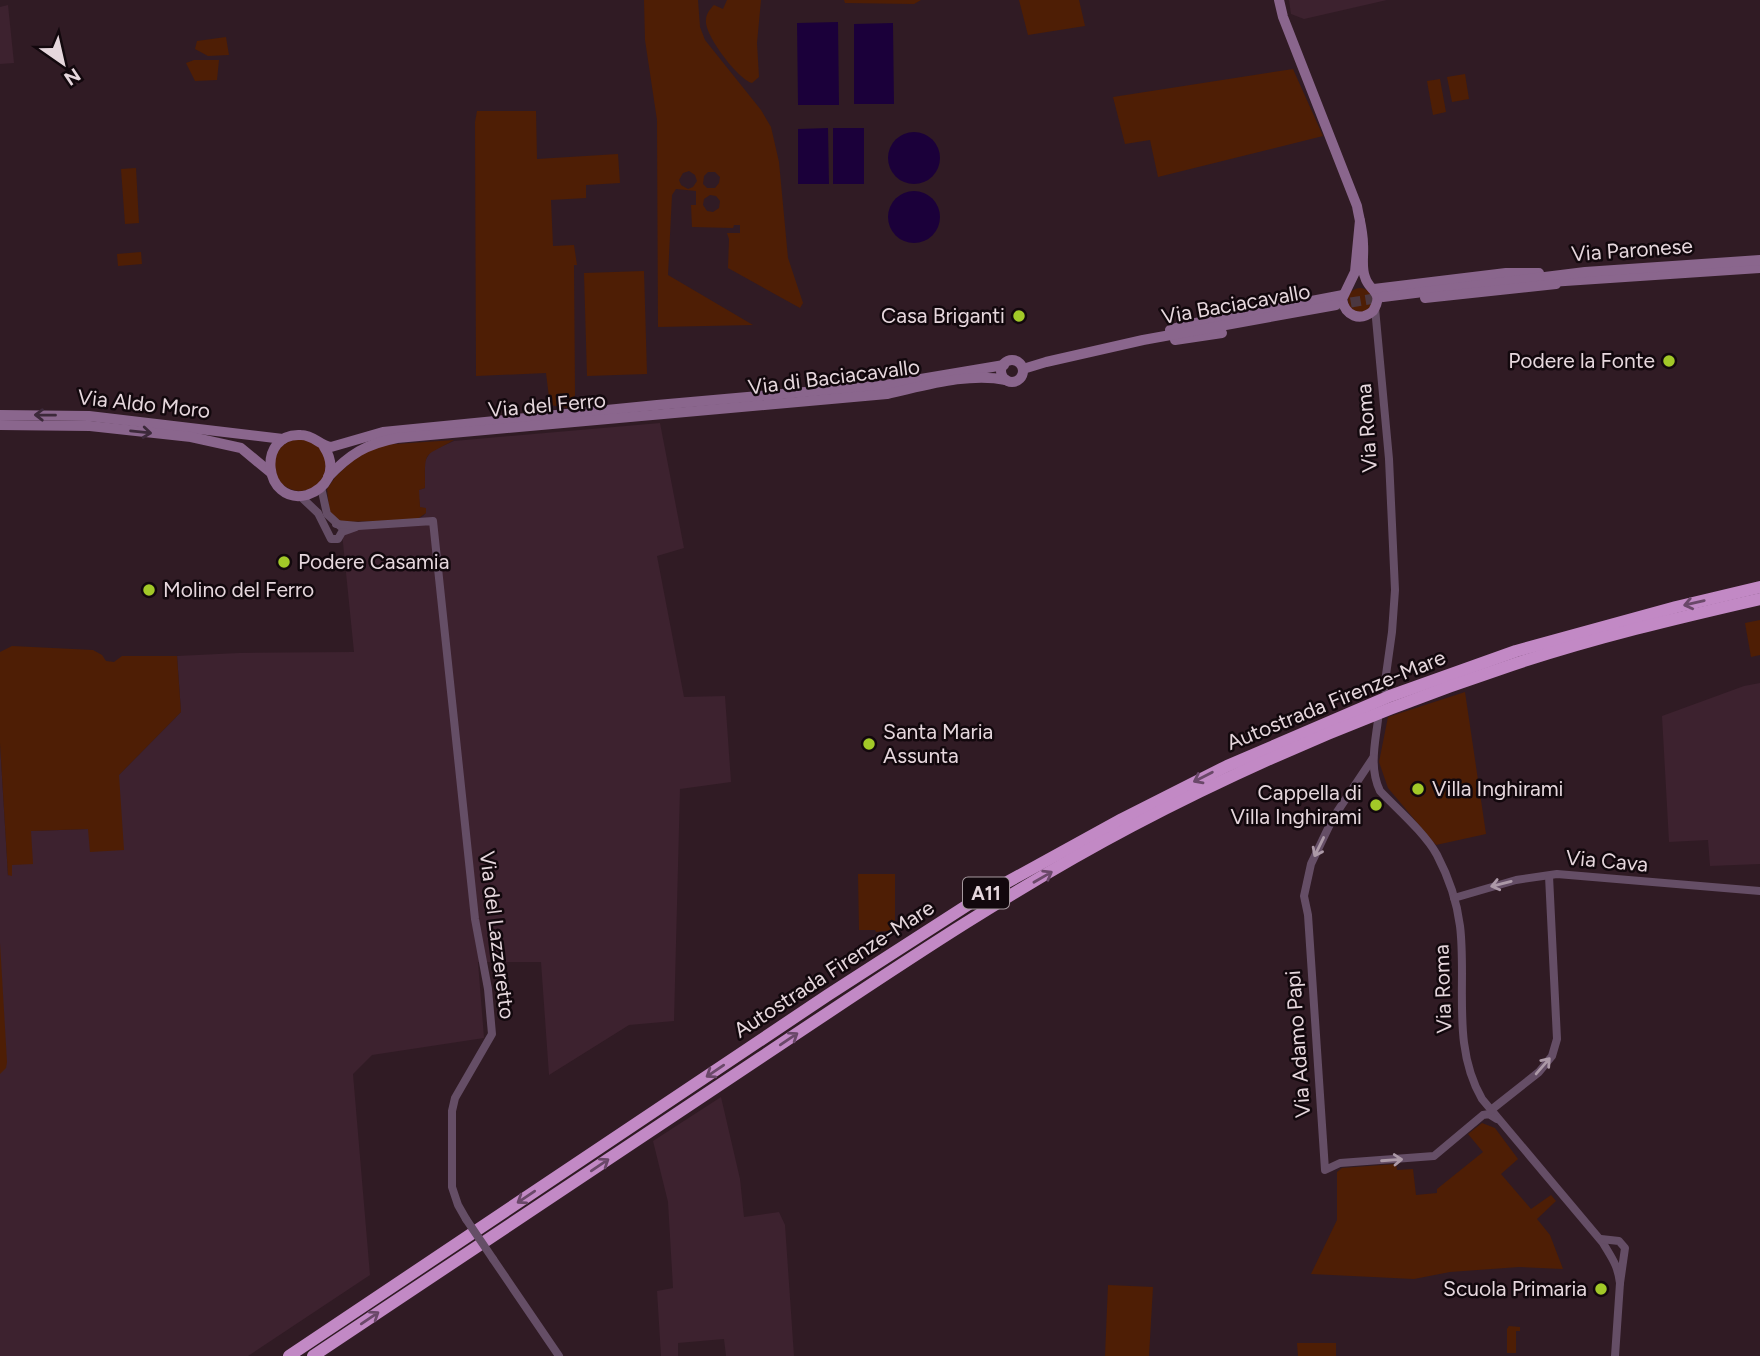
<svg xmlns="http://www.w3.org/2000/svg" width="1760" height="1356" font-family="Figtree,sans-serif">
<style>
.built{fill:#3d222f}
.green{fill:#4e1e05;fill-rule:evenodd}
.water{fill:#1b003a}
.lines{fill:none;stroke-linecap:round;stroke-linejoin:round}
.secondary-tunnel{stroke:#4b3740;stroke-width:10;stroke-dasharray:10 5;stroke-linecap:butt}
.tertiary{stroke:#654e66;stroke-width:8}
.secondary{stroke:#8a668d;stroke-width:10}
.motorway{stroke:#c289c5;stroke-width:12}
.tertiary-bridge{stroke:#654e66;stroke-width:8}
.oneway{stroke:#3c293a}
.oneway2{stroke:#6a4869}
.oneway3{stroke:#ac99a7}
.poi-dot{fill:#a2c928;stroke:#12080d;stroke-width:2.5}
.labels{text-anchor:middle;stroke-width:5;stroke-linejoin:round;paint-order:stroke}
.shield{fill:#12080d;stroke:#a6999f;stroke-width:2}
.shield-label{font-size:19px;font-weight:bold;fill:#e6d7dd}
.street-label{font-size:21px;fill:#e6d7dd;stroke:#12080d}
.poi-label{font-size:21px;fill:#e6d7dd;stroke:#12080d;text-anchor:end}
</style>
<rect width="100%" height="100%" fill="#301b24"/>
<g class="built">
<path d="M 1289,0 L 1387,0 L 1304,19 L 1291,14 Z"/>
<path d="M 8,5 L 14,63 L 0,64 L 0,7 Z"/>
<path d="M 660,423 L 684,548 L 657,556 L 684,697 L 725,696 L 731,782 L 680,789 L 674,1021 L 629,1025 L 549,1075 L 541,962 L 478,962 L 484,1038 L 372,1055 L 353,1074 L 370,1275 L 248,1356 L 0,1356 L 0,743 L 8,876 L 11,865 L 31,831 L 88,829 L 119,775 L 181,712 L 177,656 L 239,653 L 354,652 L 341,523 L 416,520 L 423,516 L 426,513 L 425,508 L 420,508 L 418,490 L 425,488 L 425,461 L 431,451 L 454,441 Z"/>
<path d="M 1760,683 L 1760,864 L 1710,866 L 1708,840 L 1669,842 L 1662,716 L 1744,686 Z"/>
<path d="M 721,1097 L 740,1179 L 744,1217 L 779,1212 L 785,1225 L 794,1356 L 726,1356 L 724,1339 L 678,1343 L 678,1356 L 661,1356 L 657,1291 L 673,1288 L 668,1202 L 653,1141 Z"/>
</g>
<g class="green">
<path d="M 644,0 L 698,0 L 700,27 L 705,40 L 761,110 L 771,127 L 779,162 L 788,258 L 803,303 L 800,308 L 728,268 L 729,239 L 727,233 L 740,233 L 740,225 L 734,225 L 733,228 L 692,227 L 691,205 L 696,205 L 696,191 L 676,189 L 672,195 L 668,275 L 753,325 L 658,327 L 657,120 L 645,40 ZM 689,171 L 695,175 L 697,181 L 693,187 L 688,189 L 681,185 L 679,180 L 683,173 ZM 708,172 L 715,172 L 720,177 L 719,183 L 715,188 L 707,188 L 703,184 L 704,176 ZM 710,195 L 716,196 L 720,201 L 719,208 L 713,212 L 707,211 L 703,205 L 704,199 Z"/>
<path d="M 727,0 L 761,0 L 757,43 L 759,77 L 752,83 C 739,80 704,35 706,20 C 706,14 710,9 714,5 L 723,9 Z"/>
<path d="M 844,0 L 921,0 L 914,4 L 845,3 Z"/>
<path d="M 1019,0 L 1079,0 L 1085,26 L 1028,35 Z"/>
<path d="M 226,37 L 229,55 L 208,56 L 195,49 L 197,41 Z"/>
<path d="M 194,60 L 219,60 L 217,80 L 195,81 L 186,63 Z"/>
<path d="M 1293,69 L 1323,136 L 1158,177 L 1150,140 L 1125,144 L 1113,97 Z"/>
<path d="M 1465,74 L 1469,99 L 1452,102 L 1447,77 Z"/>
<path d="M 1440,79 L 1446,112 L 1433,115 L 1427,81 Z"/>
<path d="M 477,111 L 536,111 L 537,159 L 618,154 L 620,183 L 586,185 L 586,198 L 551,200 L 553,246 L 574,245 L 577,265 L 574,265 L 575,395 L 569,408 L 550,405 L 546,373 L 476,376 L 475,122 Z"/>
<path d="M 136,168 L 139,223 L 125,224 L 121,169 Z"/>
<path d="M 141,252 L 142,264 L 118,266 L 117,254 Z"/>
<path d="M 644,271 L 647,374 L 587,376 L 584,273 Z"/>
<circle cx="1360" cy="300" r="12"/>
<circle cx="300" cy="465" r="26"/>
<path d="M 454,440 C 423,458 425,448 425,488 L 419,490 L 420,507 L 426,508 L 426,513 L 416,520 L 338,522 L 330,516 L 327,489 L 336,476 L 360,454 L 381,445 Z"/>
<path d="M 1760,620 L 1760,655 L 1751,657 L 1745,623 Z"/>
<path d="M 12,646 L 93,650 L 102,655 L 106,661 L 114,662 L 122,656 L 177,656 L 181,712 L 119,775 L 124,850 L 90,852 L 88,829 L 31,831 L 33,864 L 12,865 L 12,876 L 8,875 L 0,743 L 0,652 Z"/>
<path d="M 1465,692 L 1486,834 L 1436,845 L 1388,788 L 1379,762 L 1388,717 Z"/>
<path d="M 858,874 L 895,874 L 895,930 L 876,932 L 875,930 L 859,930 Z"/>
<path d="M 0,943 L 7,1062 L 6,1068 L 0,1074 Z"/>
<path d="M 1482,1123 L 1495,1128 L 1518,1159 L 1501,1174 L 1531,1209 L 1551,1195 L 1556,1201 L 1537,1219 L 1550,1235 L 1563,1269 L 1519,1267 L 1450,1272 L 1414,1279 L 1311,1274 L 1337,1220 L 1337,1172 L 1342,1168 L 1396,1164 L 1397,1170 L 1413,1169 L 1416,1195 L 1437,1193 L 1437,1189 L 1483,1152 L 1468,1134 Z"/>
<path d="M 1108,1285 L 1153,1287 L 1149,1356 L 1105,1356 Z"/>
<path d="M 1509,1326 L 1520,1327 L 1520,1331 L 1516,1331 L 1516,1353 L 1507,1353 L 1507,1329 Z"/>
<path d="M 1297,1343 L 1336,1343 L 1336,1356 L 1298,1356 Z"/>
</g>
<g class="water">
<path d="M 838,22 L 839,105 L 798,105 L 797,23 Z"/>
<path d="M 893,23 L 894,104 L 854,104 L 854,24 Z"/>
<path d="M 828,128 L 829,184 L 798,184 L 798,129 Z"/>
<rect x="833" y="128" width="31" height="56"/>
<circle cx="914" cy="158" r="26"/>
<circle cx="914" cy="217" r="26"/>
</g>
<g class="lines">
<path class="secondary-tunnel" d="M 1336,305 L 1383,297"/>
<g class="tertiary">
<path d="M 1375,308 L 1389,459 L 1395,590 L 1392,632 L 1384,689"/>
<path d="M 321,487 L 327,514 L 340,526"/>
<path d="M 300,496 L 318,513 L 331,539 L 338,539 L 342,532 L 356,527"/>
<path d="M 336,524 L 358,526 L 433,521 L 475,919 L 488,989 L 492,1034 L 455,1098 L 452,1111 L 452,1187 L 458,1205 L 466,1219"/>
<path d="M 1378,720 C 1375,744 1369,768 1380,791 C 1397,809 1425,833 1437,855 C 1448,876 1457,902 1460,926 C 1467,983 1451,1046 1482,1099 L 1603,1243 C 1611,1257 1618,1265 1620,1283"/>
<path d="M 1373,758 L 1333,818 L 1311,864 L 1304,896 L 1308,915 L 1325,1170 L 1340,1163 L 1434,1156 L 1483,1115 L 1489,1114 L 1497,1119"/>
<path d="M 1454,898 L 1516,880 L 1557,874 L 1760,891"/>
<path d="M 1491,1110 L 1539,1072 L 1552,1056 L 1557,1039 L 1549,876"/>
<path d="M 1601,1239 L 1619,1241 L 1625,1248 L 1620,1283 L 1615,1356"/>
<path d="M 493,1259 L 559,1356"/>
</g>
<g class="secondary">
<path d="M 1279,0 L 1283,17 L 1357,206 C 1359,218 1363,231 1363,244 C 1364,255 1361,267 1365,277 C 1369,292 1385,291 1373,311 C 1360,322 1345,316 1342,299 L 1355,272 L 1360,220"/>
<path d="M 1550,282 L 1760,268"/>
<path d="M 1374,289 L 1506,273 L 1539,273"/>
<path d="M 1383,297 L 1585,272 L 1760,260"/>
<path d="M 1425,298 L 1556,284"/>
<path d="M 1170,330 L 1185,325 L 1343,295"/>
<path d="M 1175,340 L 1222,333"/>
<circle cx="1012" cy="371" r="11"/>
<path d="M 1023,369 L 1046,362 L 1143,340 L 1336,305"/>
<path d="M 0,415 L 89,416 L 283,439"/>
<path d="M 0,425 L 90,426 L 191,437 L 241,448 L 270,472"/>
<path d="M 324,447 C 330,456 333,466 328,478 C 324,486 316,492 307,495 C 263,506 256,432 301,435 C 314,435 320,446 331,447 L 383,432 L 657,405 L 885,385 L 1004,365"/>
<path d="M 328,477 C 350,454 366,444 397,438 L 887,394 C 924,386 968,372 1006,380"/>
</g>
<g class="motorway">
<path d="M 289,1356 L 828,995 L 980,897 L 1122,819 L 1227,766 L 1390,696 L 1516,651 L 1676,607 L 1760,587"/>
<path d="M 313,1356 C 462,1257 611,1157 760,1058 C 882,977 1003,894 1132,826 C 1254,762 1382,708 1512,665 C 1593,638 1677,618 1760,599"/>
</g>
<path class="tertiary-bridge" d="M 466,1219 L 493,1259"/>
</g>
<defs><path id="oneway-shaft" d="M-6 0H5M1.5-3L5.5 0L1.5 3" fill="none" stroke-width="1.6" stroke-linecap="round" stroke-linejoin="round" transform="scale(1.75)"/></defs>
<g class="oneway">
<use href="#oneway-shaft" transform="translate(45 415) rotate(-179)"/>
<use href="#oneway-shaft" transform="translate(141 432) rotate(6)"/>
</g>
<g class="oneway2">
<use href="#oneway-shaft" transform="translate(1694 603) rotate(167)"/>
<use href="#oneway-shaft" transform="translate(1203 777) rotate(153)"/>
<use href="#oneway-shaft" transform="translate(1043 877) rotate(-30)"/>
<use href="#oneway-shaft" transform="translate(789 1039) rotate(-34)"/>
<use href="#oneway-shaft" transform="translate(715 1071) rotate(146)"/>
<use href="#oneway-shaft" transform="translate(600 1165) rotate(-34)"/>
<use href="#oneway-shaft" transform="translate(526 1197) rotate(146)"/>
<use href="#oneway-shaft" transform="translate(370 1318) rotate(-34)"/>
</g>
<g class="oneway3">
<use href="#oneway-shaft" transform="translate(1319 847) rotate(116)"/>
<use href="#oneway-shaft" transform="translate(1501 884) rotate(166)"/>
<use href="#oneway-shaft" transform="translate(1543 1066) rotate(-49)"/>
<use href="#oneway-shaft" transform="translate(1392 1160) rotate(-4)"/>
</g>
<g class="poi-dot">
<circle cx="1019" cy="316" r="7"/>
<circle cx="1669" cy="361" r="7"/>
<circle cx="284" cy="562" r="7"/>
<circle cx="149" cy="590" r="7"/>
<circle cx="869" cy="744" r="7"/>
<circle cx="1418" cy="789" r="7"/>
<circle cx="1376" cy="805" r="7"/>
<circle cx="1601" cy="1289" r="7"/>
</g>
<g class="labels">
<rect class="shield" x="963" y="877.5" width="46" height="31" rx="5"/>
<g class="shield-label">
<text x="986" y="900">A11</text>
</g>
<g class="street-label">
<text transform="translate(1632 250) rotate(-4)" y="7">Via Paronese</text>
<text transform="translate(1236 304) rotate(-10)" y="7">Via Baciacavallo</text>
<text transform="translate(834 377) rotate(-7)" y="7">Via di Baciacavallo</text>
<text transform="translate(144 404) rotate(6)" y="7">Via Aldo Moro</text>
<text transform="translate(547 405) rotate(-5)" y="7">Via del Ferro</text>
<text transform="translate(1367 428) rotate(-94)" y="7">Via Roma</text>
<text transform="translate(1336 700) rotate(-22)" y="7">Autostrada Firenze-Mare</text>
<text transform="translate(1607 861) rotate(5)" y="7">Via Cava</text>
<text transform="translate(497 935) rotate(83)" y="7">Via del Lazzeretto</text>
<text transform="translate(834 969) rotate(-33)" y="7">Autostrada Firenze-Mare</text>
<text transform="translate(1443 989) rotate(-92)" y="7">Via Roma</text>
<text transform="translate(1298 1044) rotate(-94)" y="7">Via Adamo Papi</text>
</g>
<g class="poi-label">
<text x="1005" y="323">Casa Briganti</text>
<text x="1655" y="368">Podere la Fonte</text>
<text x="298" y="569" text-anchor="start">Podere Casamia</text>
<text x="163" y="597" text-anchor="start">Molino del Ferro</text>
<text x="883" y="739" text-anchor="start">Santa Maria<tspan x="883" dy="24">Assunta</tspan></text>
<text x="1432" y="796" text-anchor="start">Villa Inghirami</text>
<text x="1362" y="800">Cappella di<tspan x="1362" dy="24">Villa Inghirami</tspan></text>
<text x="1587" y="1296">Scuola Primaria</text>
</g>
</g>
<g transform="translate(63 63) rotate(146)" stroke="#12080d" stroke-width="5" paint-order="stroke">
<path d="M0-5L12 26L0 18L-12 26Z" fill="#e6d7dd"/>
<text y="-10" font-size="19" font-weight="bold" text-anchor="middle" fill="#e6d7dd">N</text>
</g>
</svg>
